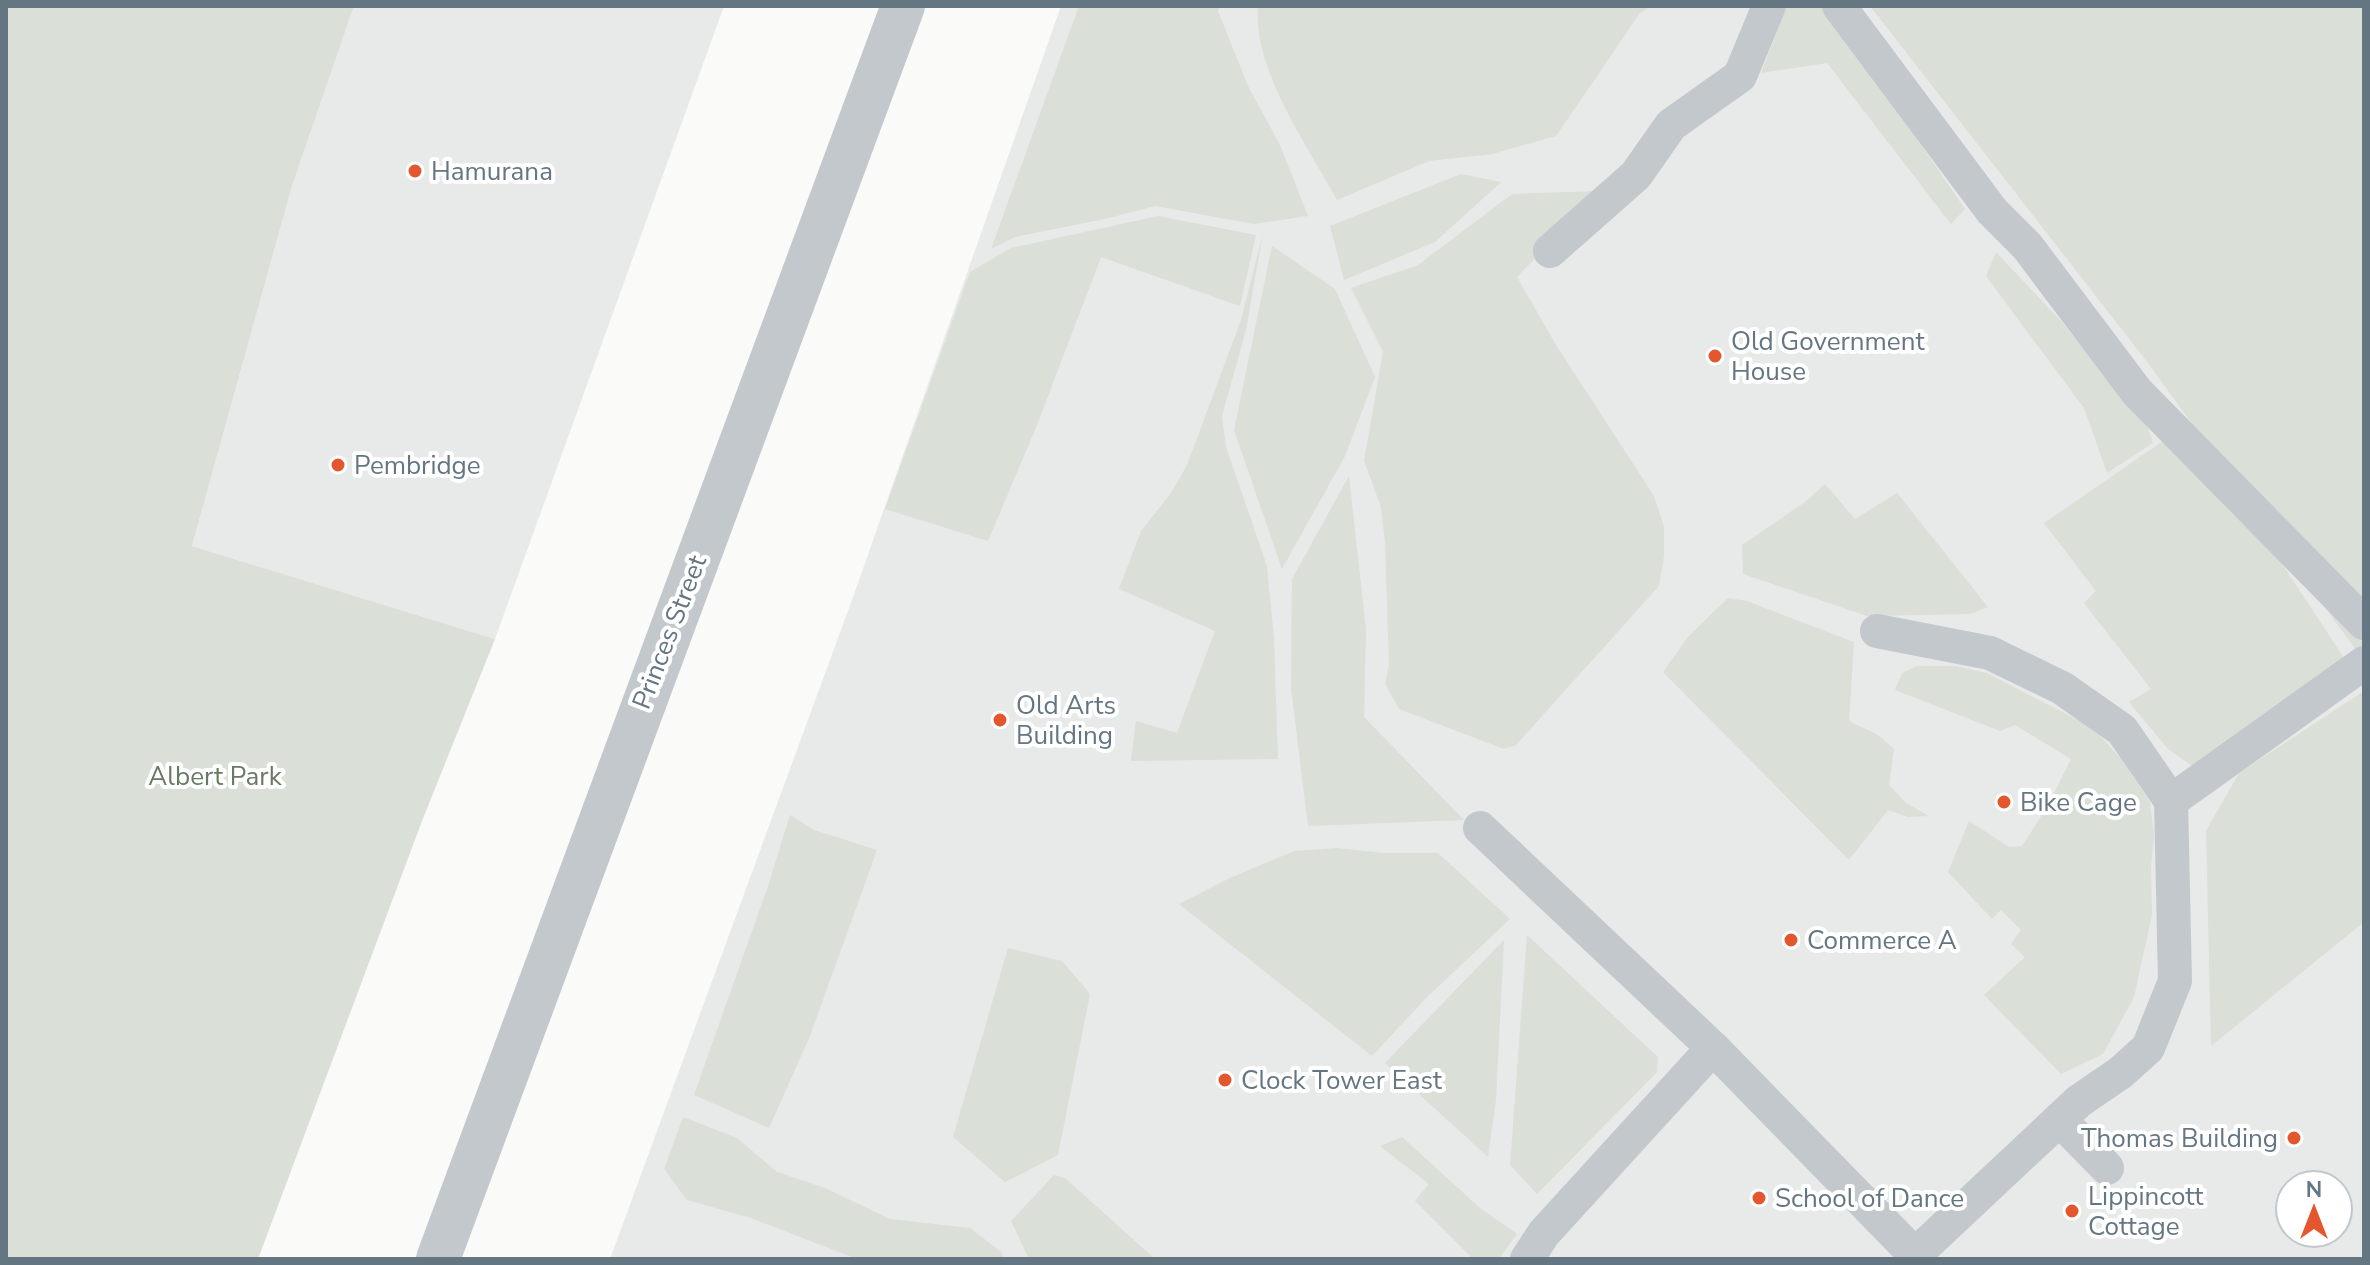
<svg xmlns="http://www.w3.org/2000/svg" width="2370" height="1265" font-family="'Nunito Sans',sans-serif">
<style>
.built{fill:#e8e9e9;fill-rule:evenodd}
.green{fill:#dadfd7}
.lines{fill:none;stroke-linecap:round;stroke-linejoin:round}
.lane{stroke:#c3c8cc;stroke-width:34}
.street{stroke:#c3c8cc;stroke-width:44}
.poi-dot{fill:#e4572e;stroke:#fff;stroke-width:3}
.labels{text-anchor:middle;stroke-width:8;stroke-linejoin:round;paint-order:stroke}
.poi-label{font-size:26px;fill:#657683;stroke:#fff;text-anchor:start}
.street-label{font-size:26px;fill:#657683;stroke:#fff}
.park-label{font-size:26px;fill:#687a64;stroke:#fff}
</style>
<rect width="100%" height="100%" fill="#fafaf8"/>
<g class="built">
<path d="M 354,6 L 724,6 L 495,639 L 192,546 L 292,186 Z"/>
<path d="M 1061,6 L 2364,6 L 2364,1259 L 610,1259 L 852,600 ZM 2290,1185 L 2338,1185 L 2338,1233 L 2290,1233 Z"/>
</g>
<g class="green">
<path d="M 6,6 L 354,6 L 292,186 L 192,546 L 495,639 L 422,821 L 258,1259 L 6,1259 Z"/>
<path d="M 1079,6 L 1220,6 L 1218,11 L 1248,86 L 1280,145 L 1308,216 L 1254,224 L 1155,206 L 1109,218 L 1015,237 L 991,249 Z"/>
<path d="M 1258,6 L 1651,6 L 1640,13 L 1556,136 L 1492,154 L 1429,161 L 1337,200 C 1307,145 1253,70 1258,6 Z"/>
<path d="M 1787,6 L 1826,6 L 1965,209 L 1951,224 L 1827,63 L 1761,73 Z"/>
<path d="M 1870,6 L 2364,6 L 2364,661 L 2148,363 Z"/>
<path d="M 1461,174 L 1501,182 L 1435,242 L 1344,280 L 1330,226 Z"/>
<path d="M 1600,191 L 1517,277 L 1556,345 L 1654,496 L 1664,527 L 1664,556 L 1659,586 L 1516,745 L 1504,749 L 1399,709 L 1385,684 L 1389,665 L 1385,542 L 1381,507 L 1364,461 L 1383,352 L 1351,288 L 1418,265 L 1512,194 Z"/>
<path d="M 1158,216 L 1256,235 L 1240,306 L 1101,257 L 1037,425 L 988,541 L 885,509 L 970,272 L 1011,248 Z"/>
<path d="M 1263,233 L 1246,330 L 1222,416 L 1226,447 L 1267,566 L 1274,639 L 1278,759 L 1131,761 L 1136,721 L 1177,733 L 1215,631 L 1119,589 L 1141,531 L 1171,493 L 1187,465 L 1241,320 Z"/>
<path d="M 1272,246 L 1335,289 L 1375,377 L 1345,456 L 1282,569 L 1234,430 Z"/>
<path d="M 1996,252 L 2059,319 L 2148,428 L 2153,443 L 2107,473 L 2084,408 L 1986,276 Z"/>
<path d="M 2169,437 L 2271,547 L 2344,658 L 2198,770 L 2168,749 L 2129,702 L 2151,689 L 2084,603 L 2096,591 L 2044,523 Z"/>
<path d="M 1349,476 L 1366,630 L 1364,717 L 1464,820 L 1308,826 L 1291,688 L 1292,579 Z"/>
<path d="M 1825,484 L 1855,519 L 1897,493 L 1988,607 L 1970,614 L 1867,616 L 1743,574 L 1742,545 L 1805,502 Z"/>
<path d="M 1728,598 L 1747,601 L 1854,642 L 1849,721 L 1878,735 L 1894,749 L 1889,785 L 1906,803 L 1929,816 L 1908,817 L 1888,810 L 1849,860 L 1663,672 L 1688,637 Z"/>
<path d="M 1917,666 L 1955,666 L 1987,673 L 2093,728 L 2122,760 L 2150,802 L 2154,836 L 2151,866 L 2152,915 L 2134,997 L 2103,1054 L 2061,1074 L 1984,995 L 2025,957 L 2011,944 L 2021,930 L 2001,910 L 1992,919 L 1948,872 L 1969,821 L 2009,847 L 2022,846 L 2047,807 L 2071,759 L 2015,725 L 2000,731 L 1895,690 L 1902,673 Z"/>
<path d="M 2364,691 L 2364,922 L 2211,1046 L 2206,831 L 2239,773 Z"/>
<path d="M 790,815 L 814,830 L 877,850 L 810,1036 L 769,1128 L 694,1095 L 769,883 Z"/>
<path d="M 1337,848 L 1384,853 L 1438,853 L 1510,919 L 1427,997 L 1372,1056 L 1179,904 L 1230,878 L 1294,851 Z"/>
<path d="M 1527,935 L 1658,1057 L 1657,1072 L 1537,1194 L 1510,1165 Z"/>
<path d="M 1504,940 L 1496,1100 L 1488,1157 L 1385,1063 Z"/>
<path d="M 1008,948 L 1062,961 L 1090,994 L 1058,1155 L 1005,1182 L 953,1137 Z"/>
<path d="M 683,1117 L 737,1138 L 777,1172 L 825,1188 L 890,1219 L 970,1228 L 1001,1252 L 1004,1259 L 857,1259 L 751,1218 L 687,1200 L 664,1169 Z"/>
<path d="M 1402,1137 L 1480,1208 L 1517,1234 L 1499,1259 L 1473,1259 L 1415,1201 L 1429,1184 L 1380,1146 Z"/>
<path d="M 1054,1175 L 1065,1178 L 1155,1259 L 1029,1259 L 1011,1221 Z"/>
</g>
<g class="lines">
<g class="lane">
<path d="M 1839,6 L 1992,211 L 2027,246 L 2137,392 L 2364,623"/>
<path d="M 1550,251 L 1636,175 L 1671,125 L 1740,76 L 1769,6"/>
<path d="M 1877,631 L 1990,653 L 2062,688 L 2122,730 L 2171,801"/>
<path d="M 1480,828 L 1713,1048 L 1919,1259"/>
<path d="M 2060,1120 L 2107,1168"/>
<path d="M 1916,1254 L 2079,1101 L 2120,1073 L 2148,1048 L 2175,981 L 2171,801 L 2364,663"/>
<path d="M 1527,1259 L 1544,1233 L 1713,1048"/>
</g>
<path class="street" d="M 438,1259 L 903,6"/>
</g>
<g class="poi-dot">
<circle cx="415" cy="171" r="8"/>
<circle cx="1715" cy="356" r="8"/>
<circle cx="338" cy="465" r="8"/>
<circle cx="1000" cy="720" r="8"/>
<circle cx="2004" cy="802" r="8"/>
<circle cx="1791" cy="940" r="8"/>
<circle cx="1225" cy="1080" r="8"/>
<circle cx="2294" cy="1138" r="8"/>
<circle cx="1759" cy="1198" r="8"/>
<circle cx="2072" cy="1211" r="8"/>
</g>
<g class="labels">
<g class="poi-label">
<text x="431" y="180">Hamurana</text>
<text x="1731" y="350">Old Government<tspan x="1731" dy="30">House</tspan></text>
<text x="354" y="474">Pembridge</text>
<text x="1016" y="714">Old Arts<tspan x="1016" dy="30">Building</tspan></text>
<text x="2020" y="811">Bike Cage</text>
<text x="1807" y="949">Commerce A</text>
<text x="1241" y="1089">Clock Tower East</text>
<text x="2278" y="1147" text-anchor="end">Thomas Building</text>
<text x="2088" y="1205">Lippincott<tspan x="2088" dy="30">Cottage</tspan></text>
<text x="1775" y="1207">School of Dance</text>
</g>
<g class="street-label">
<text transform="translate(669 632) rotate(-69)" y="9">Princes Street</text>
</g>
<g class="park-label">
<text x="215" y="785">Albert Park</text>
</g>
</g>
<rect width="2370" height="1265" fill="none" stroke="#657683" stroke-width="16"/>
<g transform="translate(2314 1209)"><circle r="38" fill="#ffffff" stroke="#c1c8cd" stroke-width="2"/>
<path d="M0-6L14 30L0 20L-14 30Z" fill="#e4572e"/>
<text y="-12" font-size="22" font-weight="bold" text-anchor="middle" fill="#657683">N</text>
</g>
</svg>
